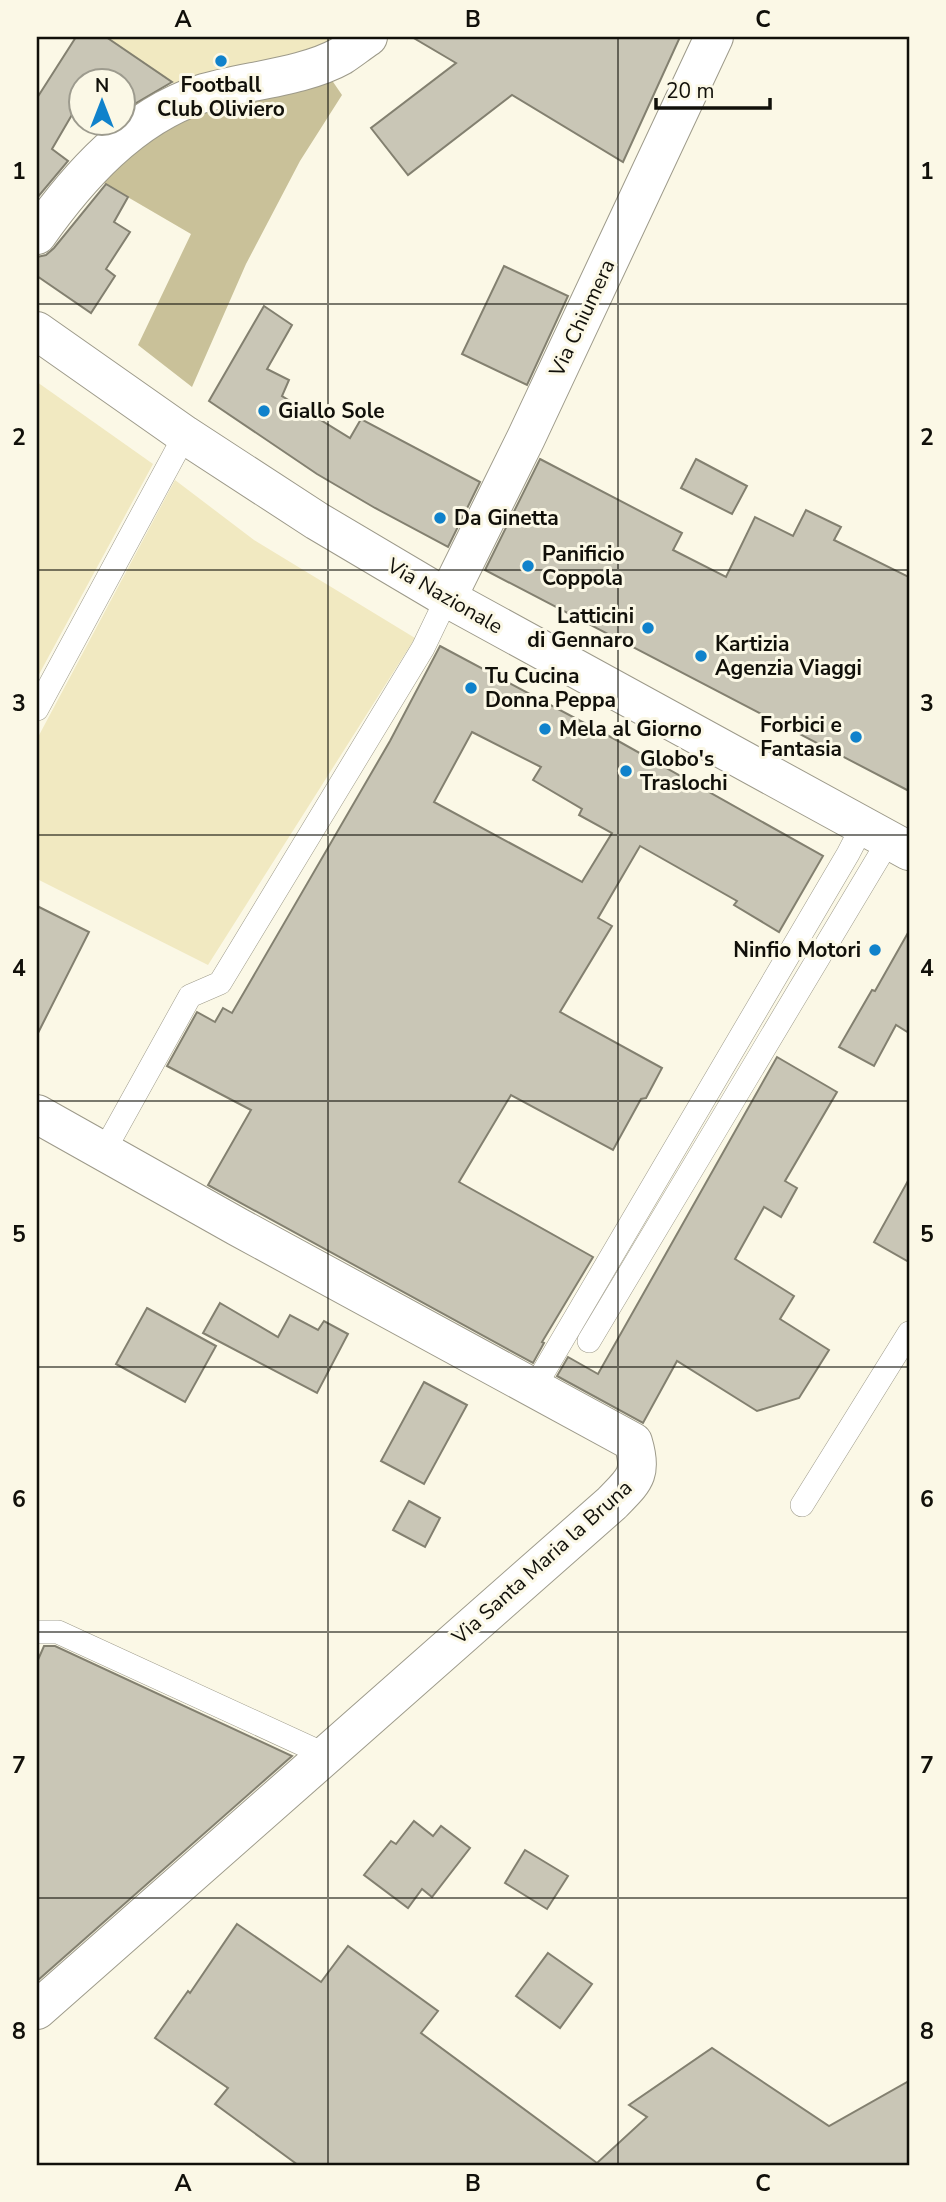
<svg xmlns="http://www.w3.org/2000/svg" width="946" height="2202" font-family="'Nunito Sans',sans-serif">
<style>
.green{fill:#f1e9c1}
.forest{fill:#c9c199}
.building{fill:#c9c6b6;stroke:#838070;stroke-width:2;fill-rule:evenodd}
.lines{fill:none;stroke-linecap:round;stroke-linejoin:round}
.service-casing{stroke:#9d9a8a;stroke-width:24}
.minor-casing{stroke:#9d9a8a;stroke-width:40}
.primary-casing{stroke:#9d9a8a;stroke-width:40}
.service{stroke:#fff;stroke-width:23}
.minor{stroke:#fff;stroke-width:38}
.primary{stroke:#fff;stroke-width:38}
.grid{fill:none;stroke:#11100a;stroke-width:2;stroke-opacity:0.55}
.poi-dot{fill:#1082cb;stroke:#fbf8e6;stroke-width:2.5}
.labels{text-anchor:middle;stroke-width:6;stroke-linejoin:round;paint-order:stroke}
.poi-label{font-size:21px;font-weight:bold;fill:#11100a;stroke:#fbf8e6;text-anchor:start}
.street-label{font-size:21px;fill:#11100a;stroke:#fbf8e6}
.neatline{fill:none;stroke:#11100a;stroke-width:2.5}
.grid-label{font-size:23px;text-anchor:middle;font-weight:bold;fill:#11100a}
</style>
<rect width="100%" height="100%" fill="#fbf8e6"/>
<g class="green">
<path d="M 106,37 L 348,37 L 313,58 L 176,85 Z"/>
<path d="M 37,382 L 153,464 L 37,678 Z"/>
<path d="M 175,480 L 254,540 L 415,638 L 208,965 L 37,879 L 37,739 Z"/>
</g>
<path class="forest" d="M 329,76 L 342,95 L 300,161 L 246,264 L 192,387 L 138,345 L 191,234 L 95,178 L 136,140 L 203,108 Z"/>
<g class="building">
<path d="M 76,37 L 106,37 L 172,82 L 131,106 L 122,100 L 122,80 L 80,80 L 80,101 L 52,149 L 68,161 L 37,198 L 37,98 Z"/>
<path d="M 412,37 L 680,37 L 623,162 L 512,95 L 408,175 L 371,128 L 456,63 Z"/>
<path d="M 106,184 L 128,197 L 114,222 L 130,232 L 106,269 L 115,276 L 91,313 L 37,276 L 37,257 L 46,255 L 54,248 Z"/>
<path d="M 504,266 L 568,296 L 527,385 L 462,354 Z"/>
<path d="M 264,306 L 292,325 L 267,369 L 289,380 L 282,396 L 350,438 L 361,419 L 480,482 L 448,547 L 375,508 L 317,474 L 209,401 Z"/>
<path d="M 540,459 L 682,533 L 673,550 L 726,577 L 755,517 L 793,536 L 806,510 L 841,527 L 834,540 L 909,577 L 909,791 L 485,570 Z"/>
<path d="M 696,459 L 747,486 L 732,514 L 681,488 Z"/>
<path d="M 440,646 L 620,742 L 823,856 L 779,932 L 734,905 L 737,901 L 640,846 L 598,918 L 612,926 L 560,1012 L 662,1068 L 646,1098 L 641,1099 L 613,1150 L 511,1095 L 459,1182 L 593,1257 L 542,1342 L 544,1343 L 533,1363 L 208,1185 L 251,1110 L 167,1066 L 197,1012 L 215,1022 L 223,1008 L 232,1013 L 390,741 ZM 472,732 L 541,767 L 533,780 L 582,809 L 579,815 L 612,833 L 582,882 L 434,802 Z"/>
<path d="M 37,906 L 89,932 L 37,1035 Z"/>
<path d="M 909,931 L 909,1033 L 896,1025 L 874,1066 L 839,1047 L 872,990 L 875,991 Z"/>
<path d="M 777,1057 L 837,1092 L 785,1181 L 797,1188 L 781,1217 L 764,1207 L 735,1259 L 794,1296 L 780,1319 L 829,1350 L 799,1398 L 757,1411 L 677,1361 L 643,1423 L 557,1376 L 568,1357 L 598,1374 Z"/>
<path d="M 909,1179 L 909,1262 L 874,1242 Z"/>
<path d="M 220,1303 L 278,1337 L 290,1315 L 318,1330 L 324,1321 L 348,1334 L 317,1393 L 203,1333 Z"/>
<path d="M 147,1308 L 216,1346 L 185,1402 L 116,1364 Z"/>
<path d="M 424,1382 L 467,1405 L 424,1484 L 381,1461 Z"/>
<path d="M 409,1501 L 440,1518 L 425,1547 L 393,1530 Z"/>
<path d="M 44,1646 L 55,1646 L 292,1756 L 37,1981 L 37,1662 Z"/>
<path d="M 414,1821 L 433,1836 L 441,1826 L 470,1848 L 432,1897 L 422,1889 L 408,1908 L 364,1875 L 391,1841 L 396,1844 Z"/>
<path d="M 525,1850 L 568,1876 L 547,1909 L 505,1883 Z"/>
<path d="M 237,1924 L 321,1982 L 348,1946 L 438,2011 L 421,2033 L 597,2163 L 647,2117 L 629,2105 L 712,2048 L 829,2126 L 909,2081 L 909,2165 L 298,2165 L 215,2104 L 228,2088 L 155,2038 L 188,1991 L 190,1993 Z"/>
<path d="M 548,1953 L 592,1984 L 560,2028 L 516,1996 Z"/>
</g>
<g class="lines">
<defs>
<g id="service">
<path d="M 37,709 L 185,435"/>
<path d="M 104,1151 L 190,996 L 220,983 L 423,648 L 447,598"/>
<path d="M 589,1341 L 889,840"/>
<path d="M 534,1388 L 848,854 L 863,825"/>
<path d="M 802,1505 L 909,1333"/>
<path d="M 37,1632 L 58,1632 L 326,1755"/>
</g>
<g id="minor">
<path d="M 37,235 C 78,177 131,117 201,94 C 243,81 304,77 341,56 C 350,50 359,43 368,37"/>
<path d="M 447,598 L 526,438 L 714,37"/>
<path d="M 37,1114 L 238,1227 L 633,1442 C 643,1475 634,1480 612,1503 L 37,2010"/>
</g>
<path id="primary" d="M 37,331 L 185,435 L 317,521 L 447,598 L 909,851"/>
</defs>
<use href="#service" class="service-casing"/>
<use href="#minor" class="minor-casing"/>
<use href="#primary" class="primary-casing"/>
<use href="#service" class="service"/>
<use href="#minor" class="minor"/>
<use href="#primary" class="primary"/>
</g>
<path class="grid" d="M 328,37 L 328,2165M 618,37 L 618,2165M 37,304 L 909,304M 37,570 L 909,570M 37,835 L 909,835M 37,1101 L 909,1101M 37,1367 L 909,1367M 37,1632 L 909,1632M 37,1898 L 909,1898"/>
<g class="poi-dot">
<circle cx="221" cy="61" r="7"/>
<circle cx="264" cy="411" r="7"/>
<circle cx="440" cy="518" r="7"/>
<circle cx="528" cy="566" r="7"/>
<circle cx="648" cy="628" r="7"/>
<circle cx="701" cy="656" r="7"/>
<circle cx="471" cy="688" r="7"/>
<circle cx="545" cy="729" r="7"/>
<circle cx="856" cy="737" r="7"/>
<circle cx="626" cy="771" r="7"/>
<circle cx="875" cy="950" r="7"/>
</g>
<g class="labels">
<g class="poi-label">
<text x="221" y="92" text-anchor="middle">Football<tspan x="221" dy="24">Club Oliviero</tspan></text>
<text x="278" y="418">Giallo Sole</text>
<text x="454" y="525">Da Ginetta</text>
<text x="542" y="561">Panificio<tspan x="542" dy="24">Coppola</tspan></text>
<text x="634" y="623" text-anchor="end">Latticini<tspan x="634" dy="24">di Gennaro</tspan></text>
<text x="715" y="651">Kartizia<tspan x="715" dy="24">Agenzia Viaggi</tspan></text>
<text x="485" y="683">Tu Cucina<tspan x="485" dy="24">Donna Peppa</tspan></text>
<text x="842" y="732" text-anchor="end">Forbici e<tspan x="842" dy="24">Fantasia</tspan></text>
<text x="559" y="736">Mela al Giorno</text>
<text x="640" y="766">Globo's<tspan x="640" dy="24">Traslochi</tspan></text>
<text x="861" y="957" text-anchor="end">Ninfio Motori</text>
</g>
<g class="street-label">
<text transform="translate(582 318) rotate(-65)" y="7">Via Chiumera</text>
<text transform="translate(445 596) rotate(30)" y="7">Via Nazionale</text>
<text transform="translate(542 1562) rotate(-42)" y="7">Via Santa Maria la Bruna</text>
</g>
</g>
<rect width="946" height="2202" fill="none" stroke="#fbf8e6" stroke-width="77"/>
<g transform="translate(102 102)"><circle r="33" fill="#fbf8e6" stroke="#9d9b8e" stroke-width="2"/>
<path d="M0-5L12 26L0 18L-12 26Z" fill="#1082cb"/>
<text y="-10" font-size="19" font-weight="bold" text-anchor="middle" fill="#11100a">N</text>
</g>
<path d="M656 98v10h114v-10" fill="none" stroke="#11100a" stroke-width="3.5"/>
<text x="666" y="98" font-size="21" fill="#11100a" stroke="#fbf8e6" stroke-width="5" paint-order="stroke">20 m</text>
<rect x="38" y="38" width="870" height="2126" class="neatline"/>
<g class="grid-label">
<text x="183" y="27">A</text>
<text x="473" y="27">B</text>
<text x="763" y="27">C</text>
<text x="19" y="179">1</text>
<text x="927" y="179">1</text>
<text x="19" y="445">2</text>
<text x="927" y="445">2</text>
<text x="19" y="711">3</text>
<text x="927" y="711">3</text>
<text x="19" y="976">4</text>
<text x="927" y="976">4</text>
<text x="19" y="1242">5</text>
<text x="927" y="1242">5</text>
<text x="19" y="1507">6</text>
<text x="927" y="1507">6</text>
<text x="19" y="1773">7</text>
<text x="927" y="1773">7</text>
<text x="19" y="2039">8</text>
<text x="927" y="2039">8</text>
<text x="183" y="2191">A</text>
<text x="473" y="2191">B</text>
<text x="763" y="2191">C</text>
</g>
</svg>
